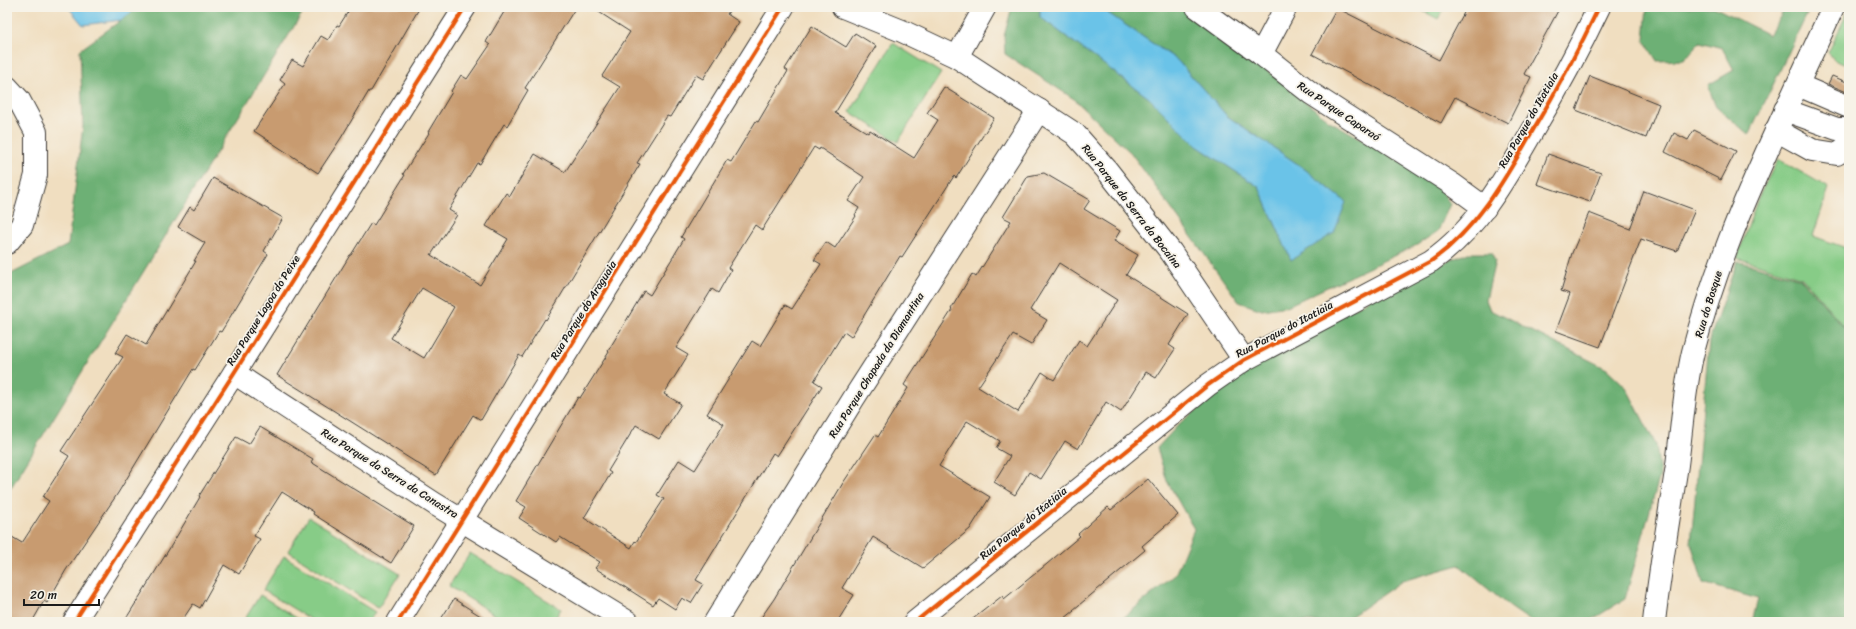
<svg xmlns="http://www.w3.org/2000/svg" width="1856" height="629" font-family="Sriracha,sans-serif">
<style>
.green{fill:#87cc87;stroke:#527452}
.forest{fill:#6db074;stroke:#446648}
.water{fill:#6bc3e8;stroke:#447082}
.building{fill:#c89b6f;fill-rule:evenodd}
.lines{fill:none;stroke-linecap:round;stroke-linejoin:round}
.street-casing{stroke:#3c3935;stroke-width:24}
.street{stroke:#fff;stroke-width:22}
.cycleway-casing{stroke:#f7f3e8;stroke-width:6}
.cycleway{stroke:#e8590c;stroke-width:4}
.labels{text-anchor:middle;stroke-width:3.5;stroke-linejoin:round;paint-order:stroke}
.street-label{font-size:11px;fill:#1c1c1c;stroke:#f7f3e8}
</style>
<rect width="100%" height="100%" fill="#f7f3e8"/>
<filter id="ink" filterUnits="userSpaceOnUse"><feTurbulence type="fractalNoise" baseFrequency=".025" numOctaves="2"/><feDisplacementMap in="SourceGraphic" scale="8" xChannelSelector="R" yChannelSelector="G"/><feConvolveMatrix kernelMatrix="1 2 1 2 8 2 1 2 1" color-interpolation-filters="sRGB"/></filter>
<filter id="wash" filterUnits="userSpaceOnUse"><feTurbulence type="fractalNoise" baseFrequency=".012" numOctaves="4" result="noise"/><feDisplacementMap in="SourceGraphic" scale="16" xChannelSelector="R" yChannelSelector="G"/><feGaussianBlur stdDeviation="0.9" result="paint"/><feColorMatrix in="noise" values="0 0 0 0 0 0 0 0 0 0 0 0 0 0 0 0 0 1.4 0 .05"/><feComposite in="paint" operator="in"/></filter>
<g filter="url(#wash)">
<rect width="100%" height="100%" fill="#f0dec0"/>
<g class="green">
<path d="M 1415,7 L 1445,7 L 1438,19 Z"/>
<path d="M 1849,9 L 1849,66 L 1836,61 L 1828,53 Z"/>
<path d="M 893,43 L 941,73 L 898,142 L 850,112 Z"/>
<path d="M 1778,159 L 1829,188 L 1813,236 L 1849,249 L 1849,332 L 1802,278 L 1737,258 L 1758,198 Z"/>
<path d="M 309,517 L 400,574 L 378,608 L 288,551 Z"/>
<path d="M 470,553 L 561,609 L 553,622 L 506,622 L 449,586 Z"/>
<path d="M 284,556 L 375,612 L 369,622 L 315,622 L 263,590 Z"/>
<path d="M 260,595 L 303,622 L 243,622 Z"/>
</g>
<g class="forest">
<path d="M 139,7 L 306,7 L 7,494 L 7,276 L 68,245 L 83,126 L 80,50 Z"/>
<path d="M 1012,7 L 1040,7 L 1040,17 L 1149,98 L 1197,146 L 1259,187 L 1291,260 L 1346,202 L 1302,167 L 1227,116 L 1177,60 L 1099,7 L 1182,7 L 1236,45 L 1328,120 L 1436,181 L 1450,204 L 1438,231 L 1417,245 L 1287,306 L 1262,310 L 1239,302 L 1131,153 L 1074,99 L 1005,54 L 1004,36 Z"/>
<path d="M 1647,7 L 1714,7 L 1769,35 L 1786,7 L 1810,8 L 1749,135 L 1715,105 L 1708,85 L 1734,70 L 1722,48 L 1700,42 L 1684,60 L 1657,61 L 1644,40 Z"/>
<path d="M 1468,253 L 1491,253 L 1495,261 L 1486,300 L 1490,310 L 1607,369 L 1626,387 L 1656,445 L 1660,475 L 1625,599 L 1588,622 L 1532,622 L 1510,607 L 1459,565 L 1402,581 L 1343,622 L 1118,622 L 1175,575 L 1194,529 L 1167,481 L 1157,448 L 1180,423 L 1259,362 L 1408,277 Z"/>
<path d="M 1737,261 L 1801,279 L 1849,333 L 1849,622 L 1752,622 L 1758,599 L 1703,583 L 1691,543 L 1709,341 Z"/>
</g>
<g class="water">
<path d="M 68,7 L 139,7 L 121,20 L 83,25 Z"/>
<path d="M 1040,7 L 1099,7 L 1177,60 L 1227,116 L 1302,167 L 1346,202 L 1334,233 L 1291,260 L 1259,187 L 1197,146 L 1149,98 L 1040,17 Z"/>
</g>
<g id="blocks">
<g class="building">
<path d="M 351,7 L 420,7 L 371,91 L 369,91 L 341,138 L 318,173 L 254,131 L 285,84 L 280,80 L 292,60 L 303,66 L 321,36 L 328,40 L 337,25 L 339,26 Z"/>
<path d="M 507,7 L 576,7 L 525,88 L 528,90 L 507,126 L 504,124 L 480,164 L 477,163 L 449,210 L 457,215 L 431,255 L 480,285 L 508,239 L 486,226 L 506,193 L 510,196 L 535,154 L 565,172 L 620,87 L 602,76 L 630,32 L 591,7 L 732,7 L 727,14 L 739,22 L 703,79 L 696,75 L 670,117 L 667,116 L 637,163 L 640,164 L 546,320 L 545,319 L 522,357 L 519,355 L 481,420 L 473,415 L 436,475 L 277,375 L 350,255 L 351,255 L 371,223 L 374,225 L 405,175 L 403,174 L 429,133 L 428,132 L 452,92 L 451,91 L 461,75 L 467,79 L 490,45 L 486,42 ZM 422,288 L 454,307 L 424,358 L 391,338 Z"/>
<path d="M 1467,7 L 1560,7 L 1524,74 L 1531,77 L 1508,123 L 1455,97 L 1441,123 L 1312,54 L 1337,8 L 1439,60 Z"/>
<path d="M 812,26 L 846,47 L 855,33 L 876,46 L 835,113 L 868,133 L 870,130 L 914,158 L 938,120 L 927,113 L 944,87 L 994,118 L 956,178 L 954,176 L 902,257 L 900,256 L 851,337 L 844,332 L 814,381 L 822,386 L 777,456 L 773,453 L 696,580 L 703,584 L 691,603 L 682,598 L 675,609 L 658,598 L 653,605 L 595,568 L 600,562 L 560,537 L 556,542 L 519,518 L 526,507 L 516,501 L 578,397 L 580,398 L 609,352 L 608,351 L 644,291 L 650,295 L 684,239 L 681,237 L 727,160 L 731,162 L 756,121 L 758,122 L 788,71 L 785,69 ZM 814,147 L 819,150 L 820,148 L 864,177 L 848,201 L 859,208 L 855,215 L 856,216 L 835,248 L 826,242 L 814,260 L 821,264 L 792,309 L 785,305 L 760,346 L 752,341 L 707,414 L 724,424 L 695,470 L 679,460 L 657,495 L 664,499 L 636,542 L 635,541 L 631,548 L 584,518 L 611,473 L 608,471 L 636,425 L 659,439 L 681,404 L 664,394 L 688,355 L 676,348 L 712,289 L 718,293 L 731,270 L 728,268 L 755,225 L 762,230 Z"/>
<path d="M 1590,76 L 1659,104 L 1646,138 L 1576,110 Z"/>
<path d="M 1832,76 L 1849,83 L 1849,93 L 1828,84 Z"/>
<path d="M 1694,130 L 1736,151 L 1721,180 L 1665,152 L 1674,133 L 1688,140 Z"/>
<path d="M 1548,154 L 1601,173 L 1590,202 L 1537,184 Z"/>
<path d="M 1044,173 L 1090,200 L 1084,209 L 1120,231 L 1114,241 L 1138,255 L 1126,275 L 1188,314 L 1169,345 L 1175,349 L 1156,378 L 1146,372 L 1121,412 L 1106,402 L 1078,449 L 1065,441 L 1041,479 L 1029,472 L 1015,495 L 994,482 L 1010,456 L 996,448 L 1000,441 L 967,421 L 939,466 L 990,497 L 970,529 L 923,568 L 873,537 L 842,588 L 854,595 L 837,622 L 758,622 L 774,599 L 843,483 L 875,435 L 878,437 L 908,388 L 904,385 L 952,310 L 951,309 L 972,274 L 976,277 L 1011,221 L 1003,217 L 1028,176 ZM 1059,263 L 1117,300 L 1087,346 L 1079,340 L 1054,380 L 1042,372 L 1018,412 L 978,387 L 1013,335 L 1031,345 L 1047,320 L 1030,310 Z"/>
<path d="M 213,178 L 283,218 L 264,251 L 268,254 L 221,332 L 219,331 L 195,370 L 193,369 L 118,493 L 66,570 L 47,603 L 44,601 L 32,622 L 7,622 L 7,534 L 22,543 L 49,501 L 43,497 L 69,456 L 61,451 L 123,357 L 115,353 L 127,334 L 146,345 L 196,261 L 194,261 L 205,243 L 178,227 L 190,207 L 194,210 Z"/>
<path d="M 1644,191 L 1695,210 L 1677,251 L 1641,239 L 1600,347 L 1556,331 L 1570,294 L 1561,291 L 1572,253 L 1589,213 L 1630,229 Z"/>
<path d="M 260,427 L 313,459 L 311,462 L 414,526 L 391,563 L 313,514 L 314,512 L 282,492 L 254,536 L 260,539 L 239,574 L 224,565 L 200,608 L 193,604 L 181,622 L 124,622 L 171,546 L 200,497 L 199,496 L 236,437 L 249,444 Z"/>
<path d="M 1148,479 L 1178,515 L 1142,546 L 1145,550 L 1073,610 L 1074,611 L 1060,622 L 969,622 L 1002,596 L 1004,599 L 1047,564 L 1080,536 L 1078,534 L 1108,507 L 1111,510 Z"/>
<path d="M 454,599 L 490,622 L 439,622 Z"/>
</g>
</g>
</g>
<g filter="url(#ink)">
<use href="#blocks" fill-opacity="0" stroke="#3c3935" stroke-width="1"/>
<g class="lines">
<defs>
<g id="street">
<path d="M 843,7 L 902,31 L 957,57 L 1075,134 L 1106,169 L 1171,252 L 1244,360"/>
<path d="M 1197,7 L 1261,54 L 1312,94 L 1452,184 L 1485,208"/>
<path d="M 1261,54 L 1286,7"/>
<path d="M 957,57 L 985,7"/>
<path d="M 1798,85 L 1849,107"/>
<path d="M 7,87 L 19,100 L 36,132 L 36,175 L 22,225 L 7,243"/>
<path d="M 1785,110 L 1837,129 L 1849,129"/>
<path d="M 1776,130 L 1812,150 L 1837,154 L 1849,145"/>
<path d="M 234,373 L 435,504 L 628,622"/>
<path d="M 74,622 L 234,373 L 465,7"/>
<path d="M 398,622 L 783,7"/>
<path d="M 715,622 L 854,398 L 1039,110"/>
<path d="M 915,622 L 1208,385 L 1244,360 L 1431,261 C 1478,228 1505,179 1533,130 C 1557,90 1579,49 1599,7"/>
<path d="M 1654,622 C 1660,569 1669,517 1677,465 C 1682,427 1684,390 1693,352 C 1724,231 1782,121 1833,7"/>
</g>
</defs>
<use href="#street" class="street-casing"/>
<use href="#street" class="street"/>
<defs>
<g id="cycleway">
<path d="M 74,622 L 234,373 L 465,7"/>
<path d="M 398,622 L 783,7"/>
<path d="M 915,622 L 1208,385 L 1244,360 L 1431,261 C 1478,228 1505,179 1533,130 C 1557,90 1579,49 1599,7"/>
</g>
</defs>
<use href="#cycleway" class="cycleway-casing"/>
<use href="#cycleway" class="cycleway"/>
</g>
</g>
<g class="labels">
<g class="street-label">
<text transform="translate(1339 111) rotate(34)" y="4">Rua Parque Caparaó</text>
<text transform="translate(1528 120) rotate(-60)" y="4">Rua Parque do Itatiaia</text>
<text transform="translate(1132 206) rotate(52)" y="4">Rua Parque da Serra da Bocaína</text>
<text transform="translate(1708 304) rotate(-73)" y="4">Rua do Bosque</text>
<text transform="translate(263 310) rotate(-58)" y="4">Rua Parque Lagoa do Peixe</text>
<text transform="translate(583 310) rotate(-58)" y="4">Rua Parque do Araguaia</text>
<text transform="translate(1284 329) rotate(-28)" y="4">Rua Parque do Itatiaia</text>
<text transform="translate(876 365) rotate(-58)" y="4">Rua Parque Chapada da Diamantina</text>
<text transform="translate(390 473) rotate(32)" y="4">Rua Parque da Serra da Canastra</text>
<text transform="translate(1023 523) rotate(-39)" y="4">Rua Parque do Itatiaia</text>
</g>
</g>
<rect width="1856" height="629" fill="none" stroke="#f7f3e8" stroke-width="24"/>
<path d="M24 599v6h75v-6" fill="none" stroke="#1c1c1c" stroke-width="2"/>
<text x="30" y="599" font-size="12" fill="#1c1c1c" stroke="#f7f3e8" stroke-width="3" paint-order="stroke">20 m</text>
</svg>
